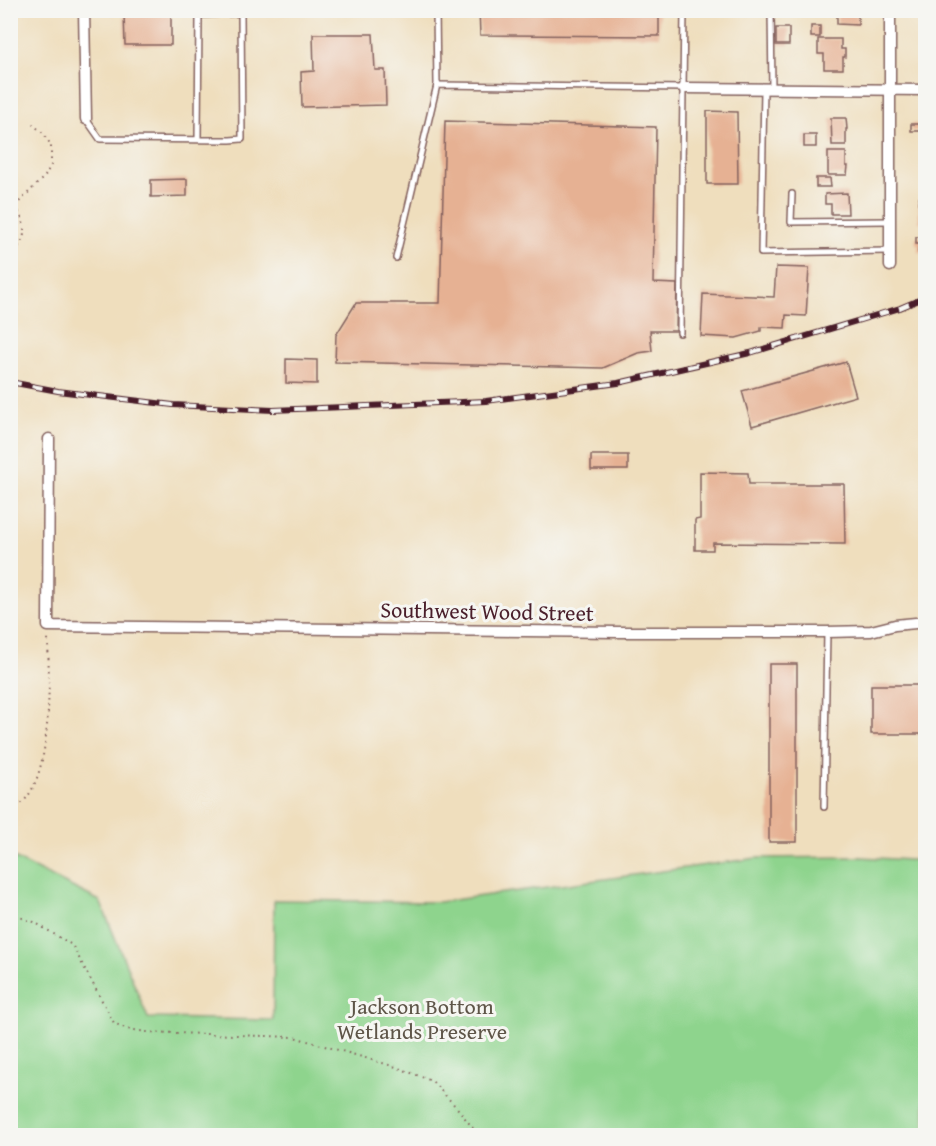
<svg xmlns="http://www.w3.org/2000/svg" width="936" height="1146" font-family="'Gentium Book Plus',serif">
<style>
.green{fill:#8ed48d;stroke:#6c7a5c;stroke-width:1.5}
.building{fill:#e6b193}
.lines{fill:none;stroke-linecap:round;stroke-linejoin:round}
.service-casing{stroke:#84625e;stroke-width:8}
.minor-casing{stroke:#84625e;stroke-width:13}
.path{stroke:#84625e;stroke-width:2;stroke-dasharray:1.5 4.5;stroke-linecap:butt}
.service{stroke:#fff;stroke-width:5}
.minor{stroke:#fff;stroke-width:10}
.rail-casing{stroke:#4a1f2b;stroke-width:6}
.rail{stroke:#f6f6f2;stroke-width:4;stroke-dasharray:11;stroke-linecap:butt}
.labels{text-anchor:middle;stroke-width:6;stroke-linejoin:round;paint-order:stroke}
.street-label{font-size:22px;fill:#4a1f2b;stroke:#f6f6f2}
.park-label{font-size:22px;fill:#5e5548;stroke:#f6f6f2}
</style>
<rect width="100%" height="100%" fill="#f6f6f2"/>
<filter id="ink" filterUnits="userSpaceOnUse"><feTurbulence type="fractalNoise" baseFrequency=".0167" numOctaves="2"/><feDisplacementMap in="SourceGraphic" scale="12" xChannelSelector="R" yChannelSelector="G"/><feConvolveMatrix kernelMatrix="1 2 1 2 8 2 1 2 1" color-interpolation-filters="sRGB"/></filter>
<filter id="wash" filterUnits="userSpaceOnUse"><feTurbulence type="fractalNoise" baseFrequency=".008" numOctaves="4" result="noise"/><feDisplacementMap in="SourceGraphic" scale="24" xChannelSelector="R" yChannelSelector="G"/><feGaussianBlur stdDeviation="1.35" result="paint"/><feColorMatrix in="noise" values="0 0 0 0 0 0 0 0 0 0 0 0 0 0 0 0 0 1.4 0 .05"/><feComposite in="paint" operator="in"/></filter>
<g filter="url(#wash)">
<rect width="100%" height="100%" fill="#efdebd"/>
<path class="green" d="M 10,856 L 100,901 L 148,1018 L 273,1020 L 274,900 L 439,902 L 757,858 L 861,857 L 925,861 L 925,1135 L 11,1135 Z"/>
<g id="blocks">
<g class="building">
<path d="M 479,10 L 659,10 L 659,36 L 480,35 Z"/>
<path d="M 837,10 L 853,10 L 853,15 L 858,15 L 858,25 L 837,24 Z"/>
<path d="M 124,13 L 171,15 L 171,45 L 125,45 Z"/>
<rect x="811" y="26" width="9" height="11"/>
<rect x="776" y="28" width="13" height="17"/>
<path d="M 313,34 L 373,34 L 375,70 L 385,70 L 386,105 L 302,107 L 301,72 L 314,71 Z"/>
<path d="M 818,39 L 841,39 L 841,49 L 845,49 L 845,57 L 843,57 L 843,69 L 824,69 L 824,54 L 818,54 Z"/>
<path d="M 707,111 L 737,112 L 738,184 L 707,184 Z"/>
<path d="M 831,118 L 846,118 L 847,129 L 846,129 L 846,145 L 832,145 Z"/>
<path d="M 920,120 L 926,120 L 926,137 L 923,137 L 922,131 L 911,131 L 911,124 L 920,124 Z"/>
<path d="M 445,121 L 656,127 L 653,283 L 677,284 L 676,331 L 650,331 L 652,351 L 638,353 L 603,368 L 335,362 L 336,335 L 356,303 L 440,303 Z"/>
<rect x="804" y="135" width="12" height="12"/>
<path d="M 828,152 L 846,152 L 846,166 L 848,166 L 847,175 L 828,175 Z"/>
<path d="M 816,178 L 830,178 L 831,187 L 816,187 Z"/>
<path d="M 187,179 L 187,196 L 151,197 L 151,180 Z"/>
<path d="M 847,193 L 848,214 L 831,214 L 831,204 L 825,204 L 825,194 Z"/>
<rect x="919" y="198" width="7" height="24"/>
<path d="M 916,237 L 926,237 L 926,252 L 918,252 L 919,244 L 916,244 Z"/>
<path d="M 776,267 L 809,268 L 806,316 L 786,315 L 785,328 L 761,327 L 761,331 L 736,338 L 701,336 L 703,294 L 774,297 Z"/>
<path d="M 286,359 L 317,360 L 317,384 L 286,383 Z"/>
<path d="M 846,362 L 856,396 L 752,426 L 742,391 Z"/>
<rect x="591" y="455" width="37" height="15"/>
<path d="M 700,472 L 748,473 L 749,484 L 844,484 L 845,544 L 713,543 L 713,550 L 695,550 L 695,520 L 700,519 Z"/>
<rect x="769" y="664" width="28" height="178"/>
<rect x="871" y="685" width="55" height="49"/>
</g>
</g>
</g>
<g filter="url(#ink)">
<use href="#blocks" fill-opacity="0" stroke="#84625e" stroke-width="1.5"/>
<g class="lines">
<defs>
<g id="service">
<path d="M 436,10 L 437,85"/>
<path d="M 771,10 L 772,89"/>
<path d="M 764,89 L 761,253 L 889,251"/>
<path d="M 86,119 L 100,139 L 230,140 L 242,139 L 241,13 L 199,15 L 198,139"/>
<path d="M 792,194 L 791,222 L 889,221"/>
<path d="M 396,258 L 437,85 L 684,88"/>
<path d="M 680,333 L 684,10"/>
<path d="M 824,807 L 827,632"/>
</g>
<g id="minor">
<path d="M 84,10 L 86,119"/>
<path d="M 890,10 L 890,266"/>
<path d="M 684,88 L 926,90"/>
<path d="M 49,439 L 48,626 L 618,632 L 827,632 L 871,631 L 895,625 L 926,622"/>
</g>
</defs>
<use href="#service" class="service-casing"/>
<use href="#minor" class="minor-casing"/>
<g class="path">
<path d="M 10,203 C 20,209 25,223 24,234 C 23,243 16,249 10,255"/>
<path d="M 15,206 L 45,176 L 51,165 L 51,145 L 42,132 L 31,123"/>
<path d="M 10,808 C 15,806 20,805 23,802 C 53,772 49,678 48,638"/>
<path d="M 10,914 L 34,922 L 72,945 L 114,1023 L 127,1029 L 147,1032 L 294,1037 L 396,1067 L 432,1081 L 458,1109 L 479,1136"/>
</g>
<use href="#service" class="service"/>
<use href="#minor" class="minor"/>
<defs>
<path id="rail" d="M 10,382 L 58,391 L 173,405 L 273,410 L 486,401 L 618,383 L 750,353 L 900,308 L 926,297"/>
</defs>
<use href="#rail" class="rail-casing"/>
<use href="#rail" class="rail"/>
</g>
</g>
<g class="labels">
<g class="street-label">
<text transform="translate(487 611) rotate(1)" y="8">Southwest Wood Street</text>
</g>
<g class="park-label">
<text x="422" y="1014">Jackson Bottom<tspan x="422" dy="25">Wetlands Preserve</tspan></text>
</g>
</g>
<rect width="936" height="1146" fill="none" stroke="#f6f6f2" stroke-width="36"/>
</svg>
